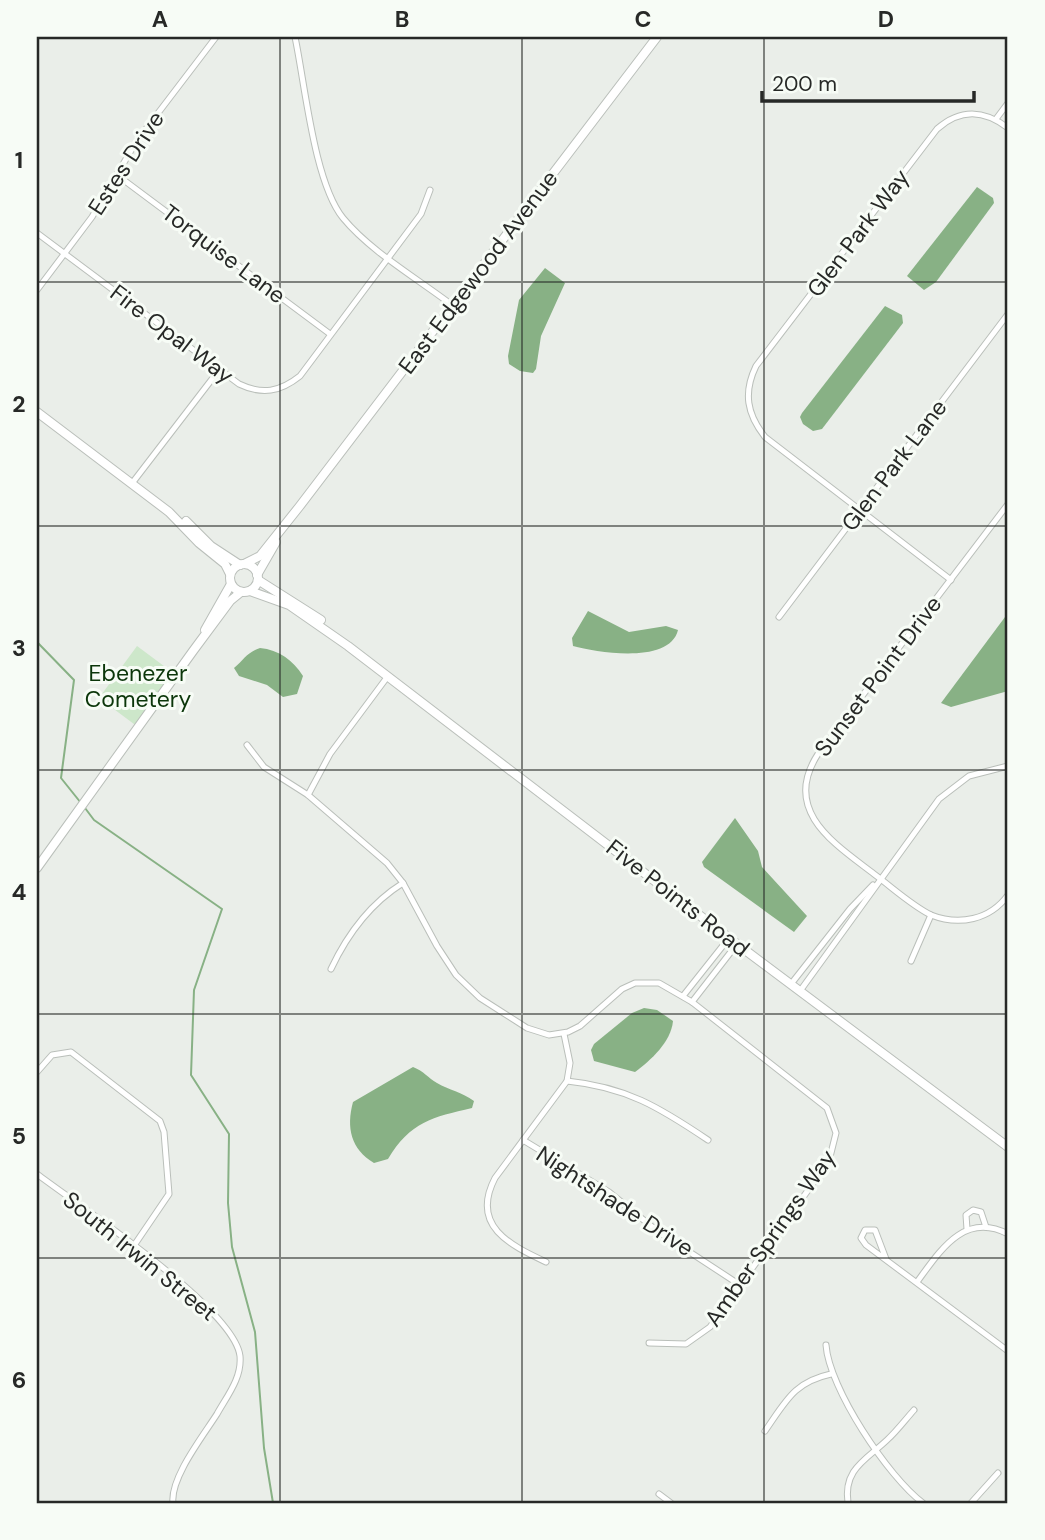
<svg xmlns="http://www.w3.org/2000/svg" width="1045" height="1540" font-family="'DM Sans',sans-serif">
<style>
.green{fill:#cde7ca}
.water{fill:#88b185}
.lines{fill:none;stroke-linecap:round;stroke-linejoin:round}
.stream{stroke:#88b185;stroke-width:2}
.street-casing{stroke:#babfba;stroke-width:7}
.secondary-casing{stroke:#babfba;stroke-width:10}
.street{stroke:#fff;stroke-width:5}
.secondary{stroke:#fff;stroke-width:8}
.grid{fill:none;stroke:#272927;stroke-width:2;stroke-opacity:0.55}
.labels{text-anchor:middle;stroke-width:6;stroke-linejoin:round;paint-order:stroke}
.street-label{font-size:23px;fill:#272927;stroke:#f7fcf6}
.park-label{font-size:23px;fill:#0b360a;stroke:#f7fcf6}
.neatline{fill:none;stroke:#272927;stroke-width:2.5}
.grid-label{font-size:23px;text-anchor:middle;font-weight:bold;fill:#272927}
</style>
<rect width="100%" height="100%" fill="#eaeee9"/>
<path class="green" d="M 137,646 L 176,675 L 138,727 L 99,698 Z"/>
<g class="water">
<path d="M 977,187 L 993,198 L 994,203 L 936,282 L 924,290 L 907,276 Z"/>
<path d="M 545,268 L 565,283 L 541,336 L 536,369 L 533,373 L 520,371 L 509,364 L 508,356 L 519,300 Z"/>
<path d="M 885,306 L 902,315 L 903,323 L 822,429 L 813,431 L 803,424 L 800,417 L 802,413 Z"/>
<path d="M 588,611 L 629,632 L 666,626 L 678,630 C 670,664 599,653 573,646 L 572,638 Z"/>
<path d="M 1008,613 L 1008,691 L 951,707 L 941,703 Z"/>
<path d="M 260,648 C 279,650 293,660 303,676 L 297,694 L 283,697 L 267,685 L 239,676 L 234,668 C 244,660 246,653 260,648 Z"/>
<path d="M 735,818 L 758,851 L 762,867 L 807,916 L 794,932 L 704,867 L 702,862 Z"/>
<path d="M 644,1008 L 657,1010 L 673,1021 C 671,1042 651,1060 635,1072 L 594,1061 L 591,1050 L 594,1044 L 632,1013 Z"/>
<path d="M 413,1067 C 424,1071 428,1078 437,1083 C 449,1090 462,1092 474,1101 L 472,1108 C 433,1117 410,1122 388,1159 L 374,1163 C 351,1149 346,1128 353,1102 Z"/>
</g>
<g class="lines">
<g class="stream">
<path d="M 37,642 L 74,680 L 61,778 L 81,803"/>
<path d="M 85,808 L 94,820 L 222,909 L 194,990 L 191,1075 L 229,1134 L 228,1203 L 232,1247 L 255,1332 L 264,1448 L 273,1503"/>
</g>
<defs>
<g id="street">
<path d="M 295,37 C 305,84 314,182 343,218 C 370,251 418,279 452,305"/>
<path d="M 996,119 L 1008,103"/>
<path d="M 117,175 L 330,334"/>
<path d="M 37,233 L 239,384 C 262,395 280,392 300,376 L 421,214 L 430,190"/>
<path d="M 37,290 L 92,217 L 136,142 L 216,37"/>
<path d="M 133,482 L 219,370"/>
<path d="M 1008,504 L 818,754 C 781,811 835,844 874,874 C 893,888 911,905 931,915 C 959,926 990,920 1008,895"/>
<path d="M 951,580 L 765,437 C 747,414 743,393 756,366 L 937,129 C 961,108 984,110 1008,128"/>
<path d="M 779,617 L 1008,314"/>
<path d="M 247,745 L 264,767 L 308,795 L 387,863 L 403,883 L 437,946 L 456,975 L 480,998 L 527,1028 L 549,1035 L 568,1032 L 580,1026 L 622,989 L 635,983 L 659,983 L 692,1002 L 827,1108 L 836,1133 L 829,1161 L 710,1327 L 686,1344 L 649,1343"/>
<path d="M 308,795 L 330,754 L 388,676"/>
<path d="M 911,961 L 931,915"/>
<path d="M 331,969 C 347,935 371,903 403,883"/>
<path d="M 791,984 L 850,909 L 873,885"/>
<path d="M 800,991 L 939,799 L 969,776 L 1008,766"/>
<path d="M 683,996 L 729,938"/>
<path d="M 692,1002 L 737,944"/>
<path d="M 37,1072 L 52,1055 L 71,1052 L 160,1121 L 164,1132 L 169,1194 L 133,1247"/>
<path d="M 567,1081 C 626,1087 659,1107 708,1140"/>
<path d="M 523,1140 L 609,1192 L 656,1230 L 740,1285"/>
<path d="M 37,1174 C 79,1206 234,1308 240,1356 C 242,1378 227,1396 217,1414 C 203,1436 170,1478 173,1503"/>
<path d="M 967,1229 L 966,1215 L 973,1210 L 981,1212 L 986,1227"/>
<path d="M 886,1259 L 875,1230 L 865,1230 L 861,1238 L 866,1245 L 1008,1351"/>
<path d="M 546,1262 C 510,1245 470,1226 495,1178 L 567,1081 L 570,1063 L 564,1034"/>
<path d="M 917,1282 C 940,1251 964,1211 1008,1234"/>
<path d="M 826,1345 C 829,1388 888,1477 923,1503"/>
<path d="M 765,1431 C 786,1401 794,1382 831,1374"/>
<path d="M 659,1494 L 671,1503"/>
<path d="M 848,1503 C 843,1469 866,1460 887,1440 C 897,1431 905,1420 914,1410"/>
<path d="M 971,1503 L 998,1473"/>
</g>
<g id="secondary">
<path d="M 37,412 L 169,512 L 199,543 L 225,564 L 230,574"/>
<path d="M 186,521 L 211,546 L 240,565"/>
<path d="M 244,564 L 260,556 L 299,507 L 657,37"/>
<circle cx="244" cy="578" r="14"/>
<path d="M 257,575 L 276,542"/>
<path d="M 258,580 L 321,620"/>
<path d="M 250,591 L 289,605 L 348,646 L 737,944 L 1008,1147"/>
<path d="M 205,630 L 231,584"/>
<path d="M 37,868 L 193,651 L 230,601 L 241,592"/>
</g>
</defs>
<use href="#street" class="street-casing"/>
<use href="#secondary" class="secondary-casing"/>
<use href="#street" class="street"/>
<use href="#secondary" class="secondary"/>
</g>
<path class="grid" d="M 280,37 L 280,1503M 522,37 L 522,1503M 764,37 L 764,1503M 37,282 L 1008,282M 37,526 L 1008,526M 37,770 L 1008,770M 37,1014 L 1008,1014M 37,1258 L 1008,1258"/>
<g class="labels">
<g class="street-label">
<text transform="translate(126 163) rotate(-57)" y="8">Estes Drive</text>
<text transform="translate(858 233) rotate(-53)" y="8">Glen Park Way</text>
<text transform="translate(224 254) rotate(37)" y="8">Torquise Lane</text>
<text transform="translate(478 272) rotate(-53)" y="8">East Edgewood Avenue</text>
<text transform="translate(172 334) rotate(37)" y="8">Fire Opal Way</text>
<text transform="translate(894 465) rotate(-53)" y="8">Glen Park Lane</text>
<text transform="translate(878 676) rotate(-53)" y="8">Sunset Point Drive</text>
<text transform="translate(678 898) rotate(38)" y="8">Five Points Road</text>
<text transform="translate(615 1201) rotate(33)" y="8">Nightshade Drive</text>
<text transform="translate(770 1238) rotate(-55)" y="8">Amber Springs Way</text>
<text transform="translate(140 1256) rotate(39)" y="8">South Irwin Street</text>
</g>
<g class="park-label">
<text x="138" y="681">Ebenezer<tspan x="138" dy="26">Cometery</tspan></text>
</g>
</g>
<rect width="1045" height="1540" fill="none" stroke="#f7fcf6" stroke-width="77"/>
<path d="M762 91v10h212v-10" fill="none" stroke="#272927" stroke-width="3.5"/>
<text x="772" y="91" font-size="21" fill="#272927" stroke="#f7fcf6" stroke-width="5" paint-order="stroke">200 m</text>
<rect x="38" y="38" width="968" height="1464" class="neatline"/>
<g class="grid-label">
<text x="160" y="27">A</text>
<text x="402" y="27">B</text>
<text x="643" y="27">C</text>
<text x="886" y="27">D</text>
<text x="19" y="168">1</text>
<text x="19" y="412">2</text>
<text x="19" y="656">3</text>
<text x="19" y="900">4</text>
<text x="19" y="1144">5</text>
<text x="19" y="1388">6</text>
</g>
</svg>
